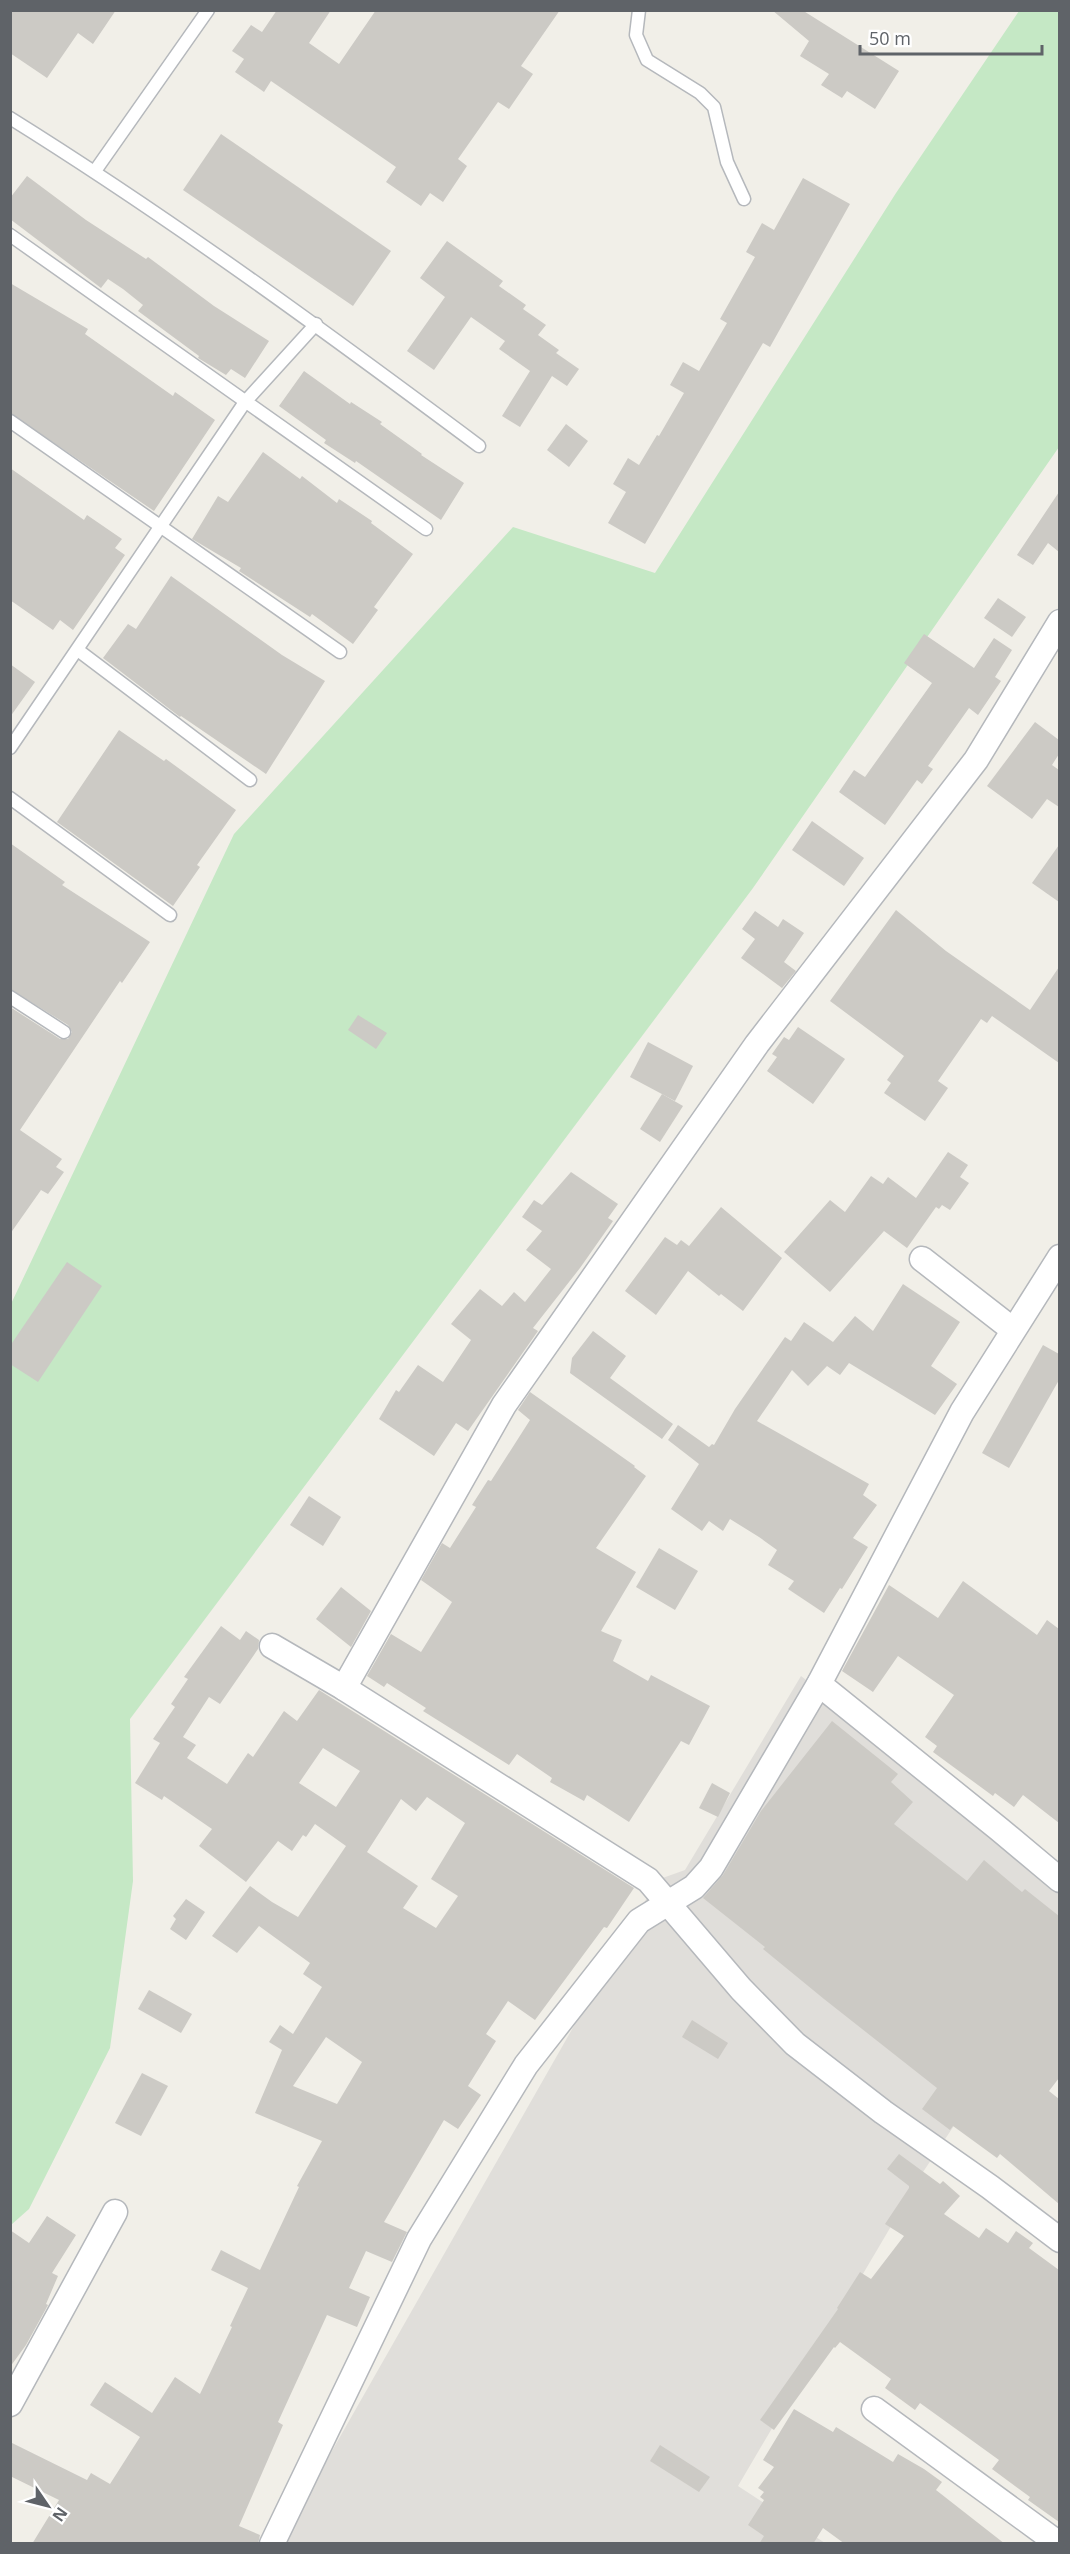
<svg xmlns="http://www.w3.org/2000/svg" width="1070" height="2554" font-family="'Open Sans',sans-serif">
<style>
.industrial{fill:#e0deda}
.green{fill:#c5e8c5}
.building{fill:#cccac5;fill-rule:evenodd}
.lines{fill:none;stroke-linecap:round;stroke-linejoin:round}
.service-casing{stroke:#b5b8bc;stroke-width:15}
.minor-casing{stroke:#b5b8bc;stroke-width:27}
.service{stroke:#fff;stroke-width:12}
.minor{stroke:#fff;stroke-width:24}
</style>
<rect width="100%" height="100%" fill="#f1efe8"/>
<path class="industrial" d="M 801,1676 L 1059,1882 L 1059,1969 L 923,2172 L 738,2486 L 825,2543 L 279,2544 L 657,1880 L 685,1870 Z"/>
<path class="green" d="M 1019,11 L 1059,11 L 1059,447 L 753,888 L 130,1719 L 133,1881 L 110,2048 L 29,2209 L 11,2225 L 10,1306 L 234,834 L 513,527 L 655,573 L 896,193 Z"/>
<g class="building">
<path d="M 10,10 L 116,10 L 93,44 L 78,33 L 47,78 L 10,53 Z"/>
<path d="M 277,10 L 331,10 L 309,43 L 339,64 L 376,10 L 560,10 L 521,66 L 533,74 L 509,109 L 498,102 L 458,159 L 467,166 L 443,202 L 430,193 L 421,206 L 386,182 L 396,167 L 271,81 L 264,92 L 235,72 L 244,59 L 232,51 L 251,25 L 262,32 Z"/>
<path d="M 772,10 L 802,10 L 899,71 L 875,109 L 847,91 L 842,98 L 821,85 L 829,74 L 800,56 L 809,41 Z"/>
<path d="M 221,134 L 391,251 L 353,306 L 183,190 Z"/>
<path d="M 27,176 L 86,220 L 146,259 L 148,257 L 214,306 L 269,341 L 245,378 L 231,369 L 226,375 L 198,358 L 199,356 L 138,311 L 143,305 L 123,289 L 108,279 L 101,288 L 10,219 L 10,198 Z"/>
<path d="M 803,178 L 850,204 L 770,347 L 763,343 L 645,544 L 608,523 L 626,492 L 613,484 L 628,458 L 639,465 L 657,435 L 659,436 L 684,393 L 670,385 L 683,362 L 699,371 L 727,323 L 720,319 L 755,257 L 746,252 L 762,223 L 774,230 Z"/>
<path d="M 447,241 L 503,281 L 499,286 L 526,305 L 523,309 L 546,325 L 538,335 L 559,350 L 556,353 L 579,369 L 567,386 L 552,376 L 520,427 L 502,416 L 530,371 L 499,349 L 505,341 L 471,317 L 434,370 L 407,351 L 445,297 L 420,278 Z"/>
<path d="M 10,283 L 88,329 L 85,334 L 173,396 L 175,392 L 215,420 L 154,511 L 10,413 Z"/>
<path d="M 304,371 L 350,404 L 351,402 L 382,422 L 380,424 L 422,454 L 421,455 L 464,483 L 441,520 L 356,461 L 355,463 L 324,443 L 326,440 L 279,406 Z"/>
<path d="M 566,424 L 588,441 L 569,467 L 547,450 Z"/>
<path d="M 263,452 L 300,479 L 302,476 L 337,503 L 339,499 L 372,521 L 371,523 L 413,554 L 374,607 L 378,610 L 353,644 L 312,614 L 310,617 L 239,571 L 241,568 L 192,539 L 218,496 L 228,502 Z"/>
<path d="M 10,468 L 84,520 L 87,515 L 122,539 L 115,548 L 125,555 L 73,630 L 60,620 L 53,630 L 10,600 Z"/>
<path d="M 1059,492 L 1059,552 L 1048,543 L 1033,565 L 1017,555 Z"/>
<path d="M 171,576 L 282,655 L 325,681 L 266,774 L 181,716 L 180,717 L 103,658 L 128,624 L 136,629 Z"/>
<path d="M 998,598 L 1026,617 L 1012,637 L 984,618 Z"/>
<path d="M 924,634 L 974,668 L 994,638 L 1012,650 L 995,677 L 1001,681 L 978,715 L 969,708 L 928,766 L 933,769 L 922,784 L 917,780 L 885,825 L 839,792 L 854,770 L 865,777 L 932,683 L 904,663 Z"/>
<path d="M 10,664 L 35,682 L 10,717 Z"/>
<path d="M 1035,722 L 1059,740 L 1059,754 L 1052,765 L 1059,770 L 1059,807 L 1047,799 L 1032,819 L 987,786 Z"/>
<path d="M 119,730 L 164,761 L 166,759 L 236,810 L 197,865 L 200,867 L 173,906 L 57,822 Z"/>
<path d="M 812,821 L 864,858 L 844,886 L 792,850 Z"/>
<path d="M 10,843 L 65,882 L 62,885 L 150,942 L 122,983 L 120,981 L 20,1130 L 62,1159 L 56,1167 L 64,1172 L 48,1194 L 41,1190 L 10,1234 L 10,1007 L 60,1039 L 68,1039 L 72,1032 L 68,1025 L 10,989 Z"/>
<path d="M 1059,845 L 1059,902 L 1032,883 Z"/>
<path d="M 896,910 L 946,951 L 1030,1010 L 1059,967 L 1059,1063 L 992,1016 L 987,1023 L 981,1019 L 938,1081 L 948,1088 L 925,1121 L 884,1093 L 891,1083 L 887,1080 L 904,1056 L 830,1001 Z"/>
<path d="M 755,911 L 778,927 L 783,919 L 804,933 L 784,962 L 796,971 L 782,988 L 741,958 L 755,939 L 742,929 Z"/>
<path d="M 358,1015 L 387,1033 L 376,1049 L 348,1030 Z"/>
<path d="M 798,1027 L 845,1059 L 813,1104 L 767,1071 L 777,1057 L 772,1054 L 784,1037 L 789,1040 Z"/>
<path d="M 648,1042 L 693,1066 L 675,1101 L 630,1077 Z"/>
<path d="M 662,1094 L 683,1106 L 660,1142 L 640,1129 Z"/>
<path d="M 948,1152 L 968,1165 L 960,1177 L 969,1183 L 950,1210 L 942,1205 L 939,1209 L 936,1207 L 907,1248 L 884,1231 L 830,1292 L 784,1252 L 830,1200 L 845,1212 L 871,1176 L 883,1184 L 888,1177 L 916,1198 Z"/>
<path d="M 571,1172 L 618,1204 L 608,1218 L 613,1221 L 580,1268 L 533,1328 L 538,1331 L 468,1431 L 456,1423 L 434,1456 L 379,1419 L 396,1390 L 399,1392 L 418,1365 L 443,1382 L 471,1340 L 451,1324 L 480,1289 L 502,1306 L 514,1292 L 525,1302 L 551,1269 L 526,1250 L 542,1231 L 522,1217 L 534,1200 L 542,1205 Z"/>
<path d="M 721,1207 L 782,1258 L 743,1311 L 721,1294 L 719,1296 L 688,1271 L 656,1315 L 625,1291 L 665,1237 L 677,1245 L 681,1240 L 689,1246 Z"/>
<path d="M 67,1262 L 102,1286 L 38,1382 L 10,1364 L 10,1346 Z"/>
<path d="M 903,1284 L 960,1322 L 931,1366 L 957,1384 L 935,1415 L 849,1363 L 840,1375 L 827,1366 L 808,1386 L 792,1370 L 757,1421 L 869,1484 L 863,1495 L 877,1505 L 853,1538 L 868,1547 L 842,1589 L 840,1588 L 824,1613 L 788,1589 L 794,1581 L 768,1565 L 777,1550 L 759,1537 L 730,1519 L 723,1531 L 709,1521 L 702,1531 L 671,1509 L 699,1464 L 668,1440 L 678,1425 L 709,1447 L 712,1444 L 714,1445 L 735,1409 L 785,1337 L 791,1341 L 804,1322 L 833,1342 L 855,1316 L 873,1331 Z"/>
<path d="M 593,1331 L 626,1356 L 610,1378 L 673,1424 L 662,1439 L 570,1373 L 572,1358 Z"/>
<path d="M 1043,1345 L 1059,1354 L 1059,1380 L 1009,1468 L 982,1453 Z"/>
<path d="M 530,1392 L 635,1466 L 634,1467 L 646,1476 L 596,1548 L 636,1572 L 601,1631 L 622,1640 L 613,1661 L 648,1681 L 651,1675 L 710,1706 L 689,1745 L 681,1741 L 629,1822 L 587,1795 L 584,1801 L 550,1782 L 552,1778 L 517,1754 L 509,1765 L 423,1711 L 426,1708 L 387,1683 L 384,1687 L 367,1676 L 391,1634 L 421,1652 L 452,1602 L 421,1580 L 442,1543 L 450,1548 L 476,1507 L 472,1505 L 488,1480 L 491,1481 L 530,1420 L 518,1410 Z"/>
<path d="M 309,1496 L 341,1517 L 323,1546 L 290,1525 Z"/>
<path d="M 659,1548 L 698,1571 L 675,1610 L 636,1587 Z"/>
<path d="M 963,1581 L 1037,1635 L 1047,1620 L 1059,1629 L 1059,1823 L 1023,1795 L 1014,1807 L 995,1793 L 993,1796 L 933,1752 L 937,1746 L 925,1737 L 954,1695 L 898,1656 L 873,1692 L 842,1671 L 889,1585 L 938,1618 Z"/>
<path d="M 341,1587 L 371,1611 L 351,1647 L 316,1619 Z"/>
<path d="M 221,1626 L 240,1640 L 246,1631 L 259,1640 L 258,1649 L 220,1704 L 209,1697 L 183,1737 L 196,1745 L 187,1758 L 227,1784 L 248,1753 L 253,1757 L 284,1711 L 297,1721 L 319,1690 L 634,1888 L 607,1928 L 604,1927 L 535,2020 L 508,2001 L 486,2034 L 496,2041 L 468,2086 L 481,2095 L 458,2129 L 444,2120 L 384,2222 L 407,2232 L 392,2262 L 366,2251 L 349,2288 L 370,2297 L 357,2327 L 327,2315 L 278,2422 L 283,2425 L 239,2526 L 260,2535 L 258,2544 L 32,2544 L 59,2500 L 10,2476 L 10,2442 L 87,2480 L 91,2473 L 110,2484 L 140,2437 L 90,2405 L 105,2382 L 152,2413 L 175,2377 L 200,2394 L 232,2327 L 230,2326 L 248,2288 L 211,2270 L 221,2250 L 260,2270 L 299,2187 L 297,2186 L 322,2141 L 255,2113 L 282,2050 L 269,2042 L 280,2025 L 293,2034 L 322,1987 L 303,1974 L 310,1963 L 259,1926 L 237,1953 L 212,1936 L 250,1886 L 272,1902 L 298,1917 L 346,1846 L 315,1824 L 306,1837 L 303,1835 L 292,1851 L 278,1841 L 246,1882 L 199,1846 L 212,1829 L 164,1796 L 162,1800 L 135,1783 L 160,1743 L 153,1739 L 175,1707 L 171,1704 L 188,1679 L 184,1677 ZM 323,1748 L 360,1771 L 336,1807 L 299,1783 ZM 427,1797 L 465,1823 L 431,1879 L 458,1896 L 436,1928 L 403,1908 L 418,1886 L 367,1852 L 401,1799 L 416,1811 ZM 326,2037 L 362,2062 L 337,2104 L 293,2086 Z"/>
<path d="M 832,1721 L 898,1774 L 891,1782 L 913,1802 L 894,1824 L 967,1881 L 984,1860 L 1022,1892 L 1025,1889 L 1059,1916 L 1059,2078 L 1049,2091 L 1059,2099 L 1059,2204 L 1000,2154 L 997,2158 L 953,2126 L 950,2130 L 922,2109 L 937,2088 L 824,1999 L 763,1949 L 765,1947 L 703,1898 L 723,1875 L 761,1811 Z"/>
<path d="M 712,1783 L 730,1793 L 718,1817 L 699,1808 Z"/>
<path d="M 186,1899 L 205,1912 L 186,1940 L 170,1929 L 176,1919 L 173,1916 Z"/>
<path d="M 149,1990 L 192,2014 L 181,2033 L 138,2009 Z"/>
<path d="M 692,2020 L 728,2043 L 718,2059 L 682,2037 Z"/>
<path d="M 142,2073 L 168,2086 L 141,2136 L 115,2123 Z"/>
<path d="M 899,2154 L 940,2184 L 943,2181 L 960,2196 L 944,2214 L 979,2238 L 986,2228 L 1008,2243 L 1016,2231 L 1033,2243 L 1029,2248 L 1059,2270 L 1059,2522 L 1028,2500 L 1030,2497 L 992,2469 L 999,2460 L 920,2403 L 915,2410 L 885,2388 L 891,2379 L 840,2342 L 835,2348 L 834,2347 L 774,2430 L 760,2420 L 838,2309 L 837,2308 L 860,2272 L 871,2279 L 904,2236 L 885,2224 L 909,2188 L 909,2186 L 887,2169 Z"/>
<path d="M 47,2216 L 76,2235 L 52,2273 L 58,2276 L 46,2304 L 48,2305 L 26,2345 L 10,2367 L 10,2230 L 29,2243 Z"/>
<path d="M 794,2409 L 833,2432 L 836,2427 L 893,2462 L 898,2454 L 924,2469 L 942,2482 L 936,2490 L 1005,2544 L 845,2544 L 823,2528 L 813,2544 L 759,2544 L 764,2536 L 748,2525 L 764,2500 L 760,2497 L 764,2492 L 758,2488 L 774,2467 L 763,2460 Z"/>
<path d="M 660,2445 L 710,2477 L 699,2492 L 650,2461 Z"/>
</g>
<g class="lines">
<defs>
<g id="service">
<path d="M 639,10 L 636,35 L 647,60 L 700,93 L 714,107 L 727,162 L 744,199"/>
<path d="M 10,118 C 172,219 326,332 479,446"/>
<path d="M 95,171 L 208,10"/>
<path d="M 10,235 L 426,529"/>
<path d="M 10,421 L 340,652"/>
<path d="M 79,651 L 250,780"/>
<path d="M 10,748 L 245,402 L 316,324"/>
<path d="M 10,798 L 170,915"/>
<path d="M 10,997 L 64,1032"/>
</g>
<g id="minor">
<path d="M 922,1259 L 1012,1329"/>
<path d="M 272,1646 L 344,1688 L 648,1880 L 741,1989 L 795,2044 L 883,2112 L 990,2187 L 1060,2240"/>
<path d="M 819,1684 L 999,1829 L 1060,1880"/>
<path d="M 344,1688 L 504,1405 L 757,1044 L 976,760 L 1060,622"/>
<path d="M 10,2404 L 115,2212"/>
<path d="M 874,2409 L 1059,2544"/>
<path d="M 272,2544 L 419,2239 L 526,2065 L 639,1921 L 694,1887 L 711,1868 L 819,1684 L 962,1412 L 1060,1257"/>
</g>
</defs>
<use href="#service" class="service-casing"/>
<use href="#minor" class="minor-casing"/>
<use href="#service" class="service"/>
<use href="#minor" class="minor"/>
</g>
<rect width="1070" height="2554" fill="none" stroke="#5f6368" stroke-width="24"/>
<g transform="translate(48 2506) rotate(125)" stroke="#ffffff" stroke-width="4.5" paint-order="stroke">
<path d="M0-4.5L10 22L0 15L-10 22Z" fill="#5f6368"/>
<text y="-9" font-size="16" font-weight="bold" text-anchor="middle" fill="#5f6368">N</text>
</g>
<path d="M860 45v9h182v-9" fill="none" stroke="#5f6368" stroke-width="3"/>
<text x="869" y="45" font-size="18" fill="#5f6368" stroke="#ffffff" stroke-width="4.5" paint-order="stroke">50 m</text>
</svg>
